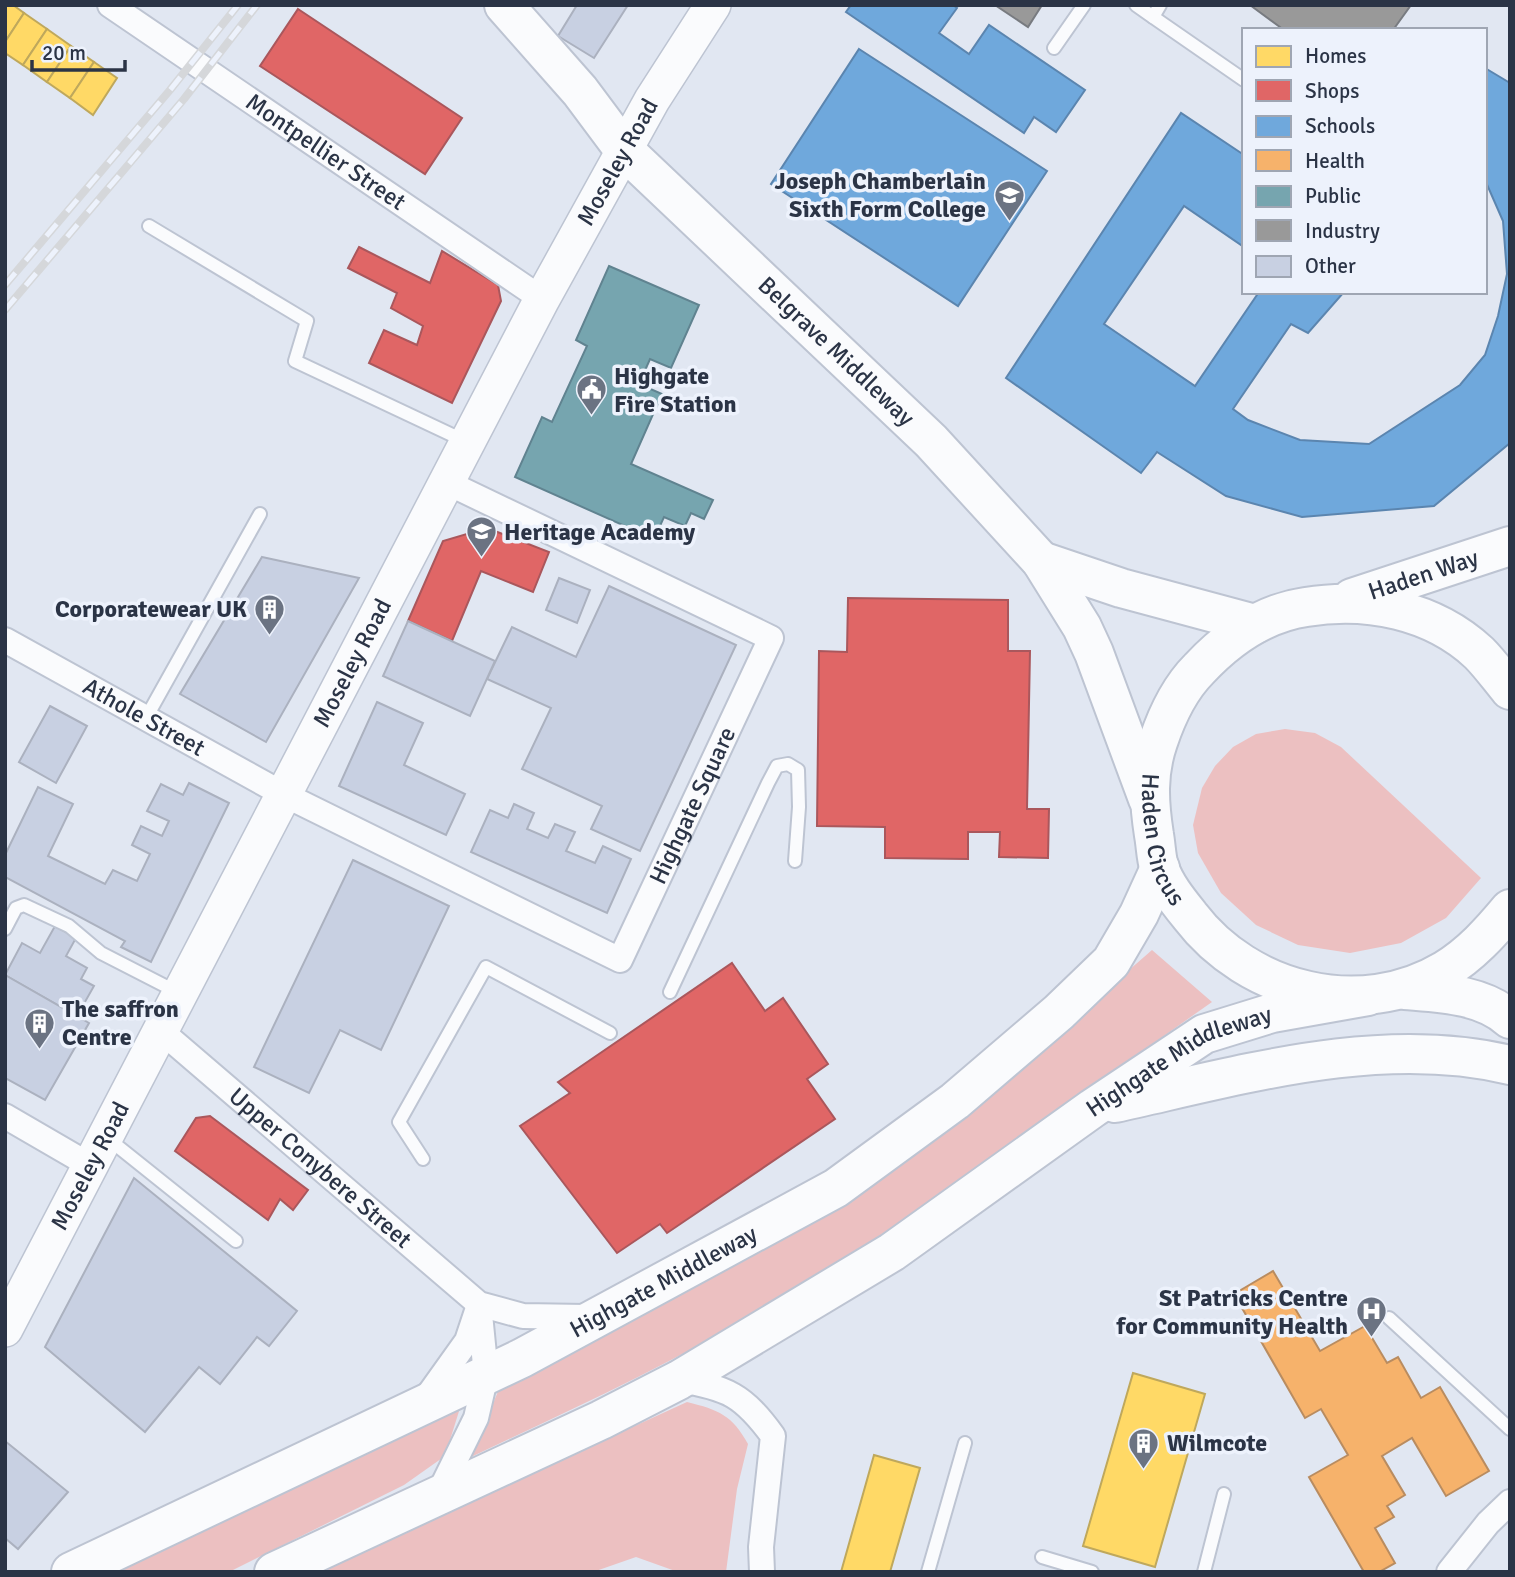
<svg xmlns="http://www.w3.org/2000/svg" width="1515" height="1577" font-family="Signika,sans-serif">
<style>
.green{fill:#ecc0c1}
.homes{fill:#ffd966;stroke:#bfa85c;stroke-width:2}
.shops{fill:#e06666;stroke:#aa575c;stroke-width:2}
.schools{fill:#6fa8dc;stroke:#5b85af;stroke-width:2}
.health{fill:#f6b26b;stroke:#b98c60;stroke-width:2}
.public{fill:#76a5af;stroke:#608390;stroke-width:2}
.industry{fill:#999;stroke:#787b80;stroke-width:2}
.building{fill:#c8d0e2;stroke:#abb1bf;stroke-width:2}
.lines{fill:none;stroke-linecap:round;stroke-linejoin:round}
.lane-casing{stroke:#bdc4d2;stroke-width:16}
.street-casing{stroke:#bdc4d2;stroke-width:28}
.secondary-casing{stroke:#bdc4d2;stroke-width:38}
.highway-casing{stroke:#bdc4d2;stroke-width:42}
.lane{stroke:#fafbfd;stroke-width:12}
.street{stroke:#fafbfd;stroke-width:24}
.secondary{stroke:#fafbfd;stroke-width:35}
.highway{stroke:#fafbfd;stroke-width:38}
.rail-casing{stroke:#d5d7da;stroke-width:8}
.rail{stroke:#edf2fc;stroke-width:5;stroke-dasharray:16;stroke-linecap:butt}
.labels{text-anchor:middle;stroke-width:7;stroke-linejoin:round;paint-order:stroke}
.street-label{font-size:24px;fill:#2b3446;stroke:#edf2fc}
.poi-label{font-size:24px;font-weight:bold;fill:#2b3446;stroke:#edf2fc;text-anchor:start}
</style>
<rect width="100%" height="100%" fill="#e1e7f2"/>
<g class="green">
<path d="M 1285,729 L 1315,733 L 1341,747 L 1481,878 L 1446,918 L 1401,943 L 1350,953 L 1298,945 L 1256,925 L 1221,893 L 1198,853 L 1193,825 L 1202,788 L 1215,766 L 1233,747 L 1256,734 Z"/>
<path d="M 1152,950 L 1212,1002 C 1072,1100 936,1204 790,1293 C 688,1356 579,1406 471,1457 L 499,1389 L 953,1124 Z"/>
<path d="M 687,1402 C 719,1410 732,1415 748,1444 L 737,1489 L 726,1572 L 678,1572 L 636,1557 L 593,1572 L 307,1572 L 482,1496 Z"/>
<path d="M 460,1408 L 445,1456 L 404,1485 L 229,1572 L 113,1572 Z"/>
</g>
<g class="homes">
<path d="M 5,5 L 13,5 L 24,13 L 5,42 Z"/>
<path d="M 24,13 L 47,29 L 23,65 L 5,53 L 5,42 Z"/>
<path d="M 47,29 L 71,46 L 47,82 L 23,65 Z"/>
<path d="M 71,46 L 94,62 L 70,98 L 47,82 Z"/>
<path d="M 94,62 L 117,78 L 93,115 L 70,98 Z"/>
<path d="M 1133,1373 L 1205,1394 L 1155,1567 L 1083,1546 Z"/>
<path d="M 874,1455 L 920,1468 L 890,1572 L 841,1572 Z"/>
</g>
<g class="shops">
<path d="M 298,9 L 462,118 L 425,174 L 260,66 Z"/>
<path d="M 359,247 L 430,283 L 442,251 L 498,285 L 501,301 L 452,403 L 369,363 L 384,330 L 417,345 L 423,326 L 391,308 L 397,293 L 348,268 Z"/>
<path d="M 487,528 L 549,552 L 533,592 L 481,571 L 452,641 L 408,621 L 443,541 Z"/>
<path d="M 848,598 L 1008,600 L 1008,651 L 1030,651 L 1027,809 L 1049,809 L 1048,858 L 999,857 L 1000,832 L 968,832 L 968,859 L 885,858 L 885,827 L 817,826 L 819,651 L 847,652 Z"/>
<path d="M 732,963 L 765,1011 L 783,998 L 828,1064 L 807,1079 L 835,1119 L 667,1233 L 660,1224 L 617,1253 L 520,1126 L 570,1093 L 558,1082 Z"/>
<path d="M 210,1116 L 308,1190 L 293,1210 L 280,1199 L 268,1220 L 175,1151 L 196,1118 Z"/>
</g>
<g class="schools">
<path d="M 851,5 L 953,5 L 957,8 L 939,33 L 969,54 L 989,25 L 1085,90 L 1056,132 L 1034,117 L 1024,133 L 846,12 Z"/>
<path d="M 859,49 L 1047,171 L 958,306 L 771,184 Z"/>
<path d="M 1485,68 L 1510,83 L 1510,443 L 1434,506 L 1302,517 L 1226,496 L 1157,452 L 1141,473 L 1006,378 L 1181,113 L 1244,155 L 1244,247 L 1184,206 L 1104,324 L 1195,386 L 1259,292 L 1344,292 L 1308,333 L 1291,324 L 1233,409 L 1248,420 L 1300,440 L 1369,444 L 1460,385 L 1485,355 L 1498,316 L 1507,274 L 1503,221 L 1485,180 Z"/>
</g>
<path class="health" d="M 1273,1271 L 1320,1351 L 1365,1326 L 1387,1363 L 1398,1357 L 1421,1398 L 1440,1387 L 1489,1471 L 1446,1496 L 1412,1438 L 1382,1456 L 1405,1495 L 1387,1506 L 1394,1517 L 1375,1528 L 1395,1563 L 1379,1572 L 1364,1572 L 1309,1477 L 1348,1455 L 1321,1409 L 1305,1418 L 1234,1294 Z"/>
<path class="public" d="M 609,266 L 699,305 L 671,368 L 650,359 L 639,384 L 662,394 L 631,464 L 713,500 L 704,519 L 691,513 L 685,526 L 664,517 L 654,539 L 515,477 L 542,417 L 552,422 L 587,346 L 576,340 Z"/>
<g class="industry">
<path d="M 995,5 L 1042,5 L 1028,27 Z"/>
<path d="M 1250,5 L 1411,5 L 1393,30 L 1284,30 Z"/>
</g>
<g class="building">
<path d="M 577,5 L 628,5 L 594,58 L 558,36 Z"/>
<path d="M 262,557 L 359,578 L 266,742 L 180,694 Z"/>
<path d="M 559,578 L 590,590 L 577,623 L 546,610 Z"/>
<path d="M 609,586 L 736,645 L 640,851 L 591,829 L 602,806 L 522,769 L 551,708 L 487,679 L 512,627 L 576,657 Z"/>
<path d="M 408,621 L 495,661 L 470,716 L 383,676 Z"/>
<path d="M 377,702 L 423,723 L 404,765 L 465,794 L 446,835 L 339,786 Z"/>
<path d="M 50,706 L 87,726 L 56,783 L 19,762 Z"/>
<path d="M 189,783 L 229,803 L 151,962 L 121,947 L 125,941 L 5,877 L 5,855 L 38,787 L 73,804 L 48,856 L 105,884 L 113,870 L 137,881 L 150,854 L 132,845 L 141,826 L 162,836 L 169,821 L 147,811 L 161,784 L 183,795 Z"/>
<path d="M 514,804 L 534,813 L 527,829 L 548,838 L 555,824 L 575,832 L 566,851 L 595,863 L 603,846 L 631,859 L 607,913 L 471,852 L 490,810 L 508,818 Z"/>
<path d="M 353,860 L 449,906 L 381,1050 L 340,1030 L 309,1093 L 254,1067 Z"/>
<path d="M 55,926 L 76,938 L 66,956 L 87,968 L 81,979 L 94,986 L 77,1016 L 5,975 L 22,943 L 40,953 Z"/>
<path d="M 5,975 L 89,1023 L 45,1100 L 5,1078 Z"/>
<path d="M 134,1178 L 297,1311 L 269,1346 L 257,1337 L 220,1384 L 199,1367 L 145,1432 L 45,1347 Z"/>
<path d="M 5,1441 L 68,1492 L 18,1549 L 5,1538 Z"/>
</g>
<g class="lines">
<defs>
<g id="lane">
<path d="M 1136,5 L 1153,17"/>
<path d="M 1160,5 L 1153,17 L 1244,80"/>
<path d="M 1054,48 L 1084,5"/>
<path d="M 149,226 L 307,321 L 295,361 L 467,442"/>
<path d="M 146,718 L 260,514"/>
<path d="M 5,929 L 16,908 L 24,905 L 69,926 L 101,953 L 179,993"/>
<path d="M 670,992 L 768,783 L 777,766 L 788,764 L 798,770 L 799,807 L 795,861"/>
<path d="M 106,1137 L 236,1241"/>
<path d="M 423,1159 L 399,1122 L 486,967 L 610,1033"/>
<path d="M 1389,1318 L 1510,1429"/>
<path d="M 1042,1557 L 1092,1572"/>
<path d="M 928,1572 L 965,1443"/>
<path d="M 1204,1572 L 1224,1494"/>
</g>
<g id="street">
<path id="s1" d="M 110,5 L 542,299"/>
<path id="s2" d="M 5,640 L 283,794 L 620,960 L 771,638 L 446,482"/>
<path id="s3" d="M 161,1031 L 479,1304 L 523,1316 L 586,1317"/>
<path d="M 5,1116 L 91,1166"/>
<path d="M 679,1380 C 728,1388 743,1395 773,1436 L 761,1547 L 762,1572"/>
<path d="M 427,1397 L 467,1341 L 477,1311"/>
<path d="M 438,1495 L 476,1418 L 486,1375 L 479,1304"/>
<path d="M 1449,1572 L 1488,1523 L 1510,1502"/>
</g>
<g id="secondary">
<path id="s4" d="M 5,1329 L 542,299 L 652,100 L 713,5"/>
</g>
<g id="highway">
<path id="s5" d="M 504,5 L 580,91 L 624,150 L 931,441 L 1041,561 L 1082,627 L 1094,653 L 1148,799"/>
<path d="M 1041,561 L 1121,588 L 1255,624"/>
<path id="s6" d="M 1352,598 L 1510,546"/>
<path id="s7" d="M 1510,690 C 1500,678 1490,664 1479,653 C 1433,610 1367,597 1306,607 C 1264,613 1228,638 1199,669 C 1179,689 1167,715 1158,742 C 1147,774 1149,803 1154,835 C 1156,846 1156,857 1159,867 C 1165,885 1178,901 1190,916 C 1248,992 1360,1021 1445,970 C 1471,954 1490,933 1510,909"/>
<path d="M 1405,990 C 1440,993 1482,994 1510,1019"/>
<path d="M 1115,1103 C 1242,1075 1380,1034 1510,1065"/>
<path id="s8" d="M 71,1572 L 522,1358 L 836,1188 L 955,1101 L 1059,1012 L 1111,962 L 1139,914 L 1160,868"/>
<path id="s9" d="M 274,1572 L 601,1420 L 679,1380 L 892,1252 L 1093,1108 L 1204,1034 L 1272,1013 L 1368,996"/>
</g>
</defs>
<use href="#lane" class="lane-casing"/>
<use href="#street" class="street-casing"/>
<use href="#secondary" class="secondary-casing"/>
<use href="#highway" class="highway-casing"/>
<use href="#lane" class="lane"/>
<use href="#street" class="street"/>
<use href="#secondary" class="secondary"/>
<use href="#highway" class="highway"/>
<defs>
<g id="rail">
<path d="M 5,285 L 170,90 L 238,5"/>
<path d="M 5,310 L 184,99 L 257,5"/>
</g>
</defs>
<use href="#rail" class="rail-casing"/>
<use href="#rail" class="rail"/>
</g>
<defs>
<symbol id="university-pin" viewBox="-11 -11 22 30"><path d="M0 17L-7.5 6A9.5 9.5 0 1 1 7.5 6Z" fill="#6b7382" stroke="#edf2fc"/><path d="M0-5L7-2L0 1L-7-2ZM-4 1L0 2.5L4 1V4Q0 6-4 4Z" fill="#fff"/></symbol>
<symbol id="civic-pin" viewBox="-11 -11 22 30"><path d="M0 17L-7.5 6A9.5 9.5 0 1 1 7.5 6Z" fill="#6b7382" stroke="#edf2fc"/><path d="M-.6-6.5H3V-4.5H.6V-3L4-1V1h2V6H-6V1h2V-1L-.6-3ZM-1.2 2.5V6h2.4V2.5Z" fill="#fff"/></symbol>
<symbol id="school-pin" viewBox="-11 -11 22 30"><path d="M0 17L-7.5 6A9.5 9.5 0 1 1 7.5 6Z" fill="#6b7382" stroke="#edf2fc"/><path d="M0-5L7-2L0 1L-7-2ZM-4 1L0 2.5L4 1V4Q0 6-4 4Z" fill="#fff"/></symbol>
<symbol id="building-pin" viewBox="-11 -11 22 30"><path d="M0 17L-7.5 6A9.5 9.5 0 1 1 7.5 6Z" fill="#6b7382" stroke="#edf2fc"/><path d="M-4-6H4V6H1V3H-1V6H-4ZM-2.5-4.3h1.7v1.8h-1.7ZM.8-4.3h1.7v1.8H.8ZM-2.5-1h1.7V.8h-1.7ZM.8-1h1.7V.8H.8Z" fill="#fff"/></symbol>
<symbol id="hospital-pin" viewBox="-11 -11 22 30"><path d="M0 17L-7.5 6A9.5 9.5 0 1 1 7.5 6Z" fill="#6b7382" stroke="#edf2fc"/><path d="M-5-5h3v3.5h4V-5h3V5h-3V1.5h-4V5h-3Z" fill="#fff"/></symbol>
</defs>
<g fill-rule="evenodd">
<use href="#university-pin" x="992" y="178" width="35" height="47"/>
<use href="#civic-pin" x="574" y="372" width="35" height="47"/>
<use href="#school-pin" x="464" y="514" width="35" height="47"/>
<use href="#building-pin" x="252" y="592" width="35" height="47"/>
<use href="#building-pin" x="22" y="1006" width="35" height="47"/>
<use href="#hospital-pin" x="1354" y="1294" width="35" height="47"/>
<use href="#building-pin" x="1126" y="1426" width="35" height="47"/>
</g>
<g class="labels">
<g class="street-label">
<text dy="8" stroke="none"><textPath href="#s1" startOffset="261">Montpellier Street</textPath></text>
<text dy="8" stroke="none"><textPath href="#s4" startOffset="1318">Moseley Road</textPath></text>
<text dy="8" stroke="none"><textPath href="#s5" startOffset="481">Belgrave Middleway</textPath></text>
<text dy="8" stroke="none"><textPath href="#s6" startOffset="75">Haden Way</textPath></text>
<text dy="8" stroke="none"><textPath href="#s4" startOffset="751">Moseley Road</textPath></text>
<text dy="8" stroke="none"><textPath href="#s2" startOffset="159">Athole Street</textPath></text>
<text dy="8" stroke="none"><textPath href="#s2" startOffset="864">Highgate Square</textPath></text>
<text dy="8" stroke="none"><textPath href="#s7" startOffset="544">Haden Circus</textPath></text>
<text dy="8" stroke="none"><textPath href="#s9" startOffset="1043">Highgate Middleway</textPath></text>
<text dy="8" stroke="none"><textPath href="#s4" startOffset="184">Moseley Road</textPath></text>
<text dy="8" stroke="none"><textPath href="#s3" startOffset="210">Upper Conybere Street</textPath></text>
<text dy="8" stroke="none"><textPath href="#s8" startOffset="660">Highgate Middleway</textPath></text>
</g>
<g class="poi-label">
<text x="986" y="189" text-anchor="end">Joseph Chamberlain<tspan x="986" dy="28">Sixth Form College</tspan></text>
<text x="614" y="384">Highgate<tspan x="614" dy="28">Fire Station</tspan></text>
<text x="504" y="540">Heritage Academy</text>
<text x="247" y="617" text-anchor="end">Corporatewear UK</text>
<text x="62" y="1017">The saffron<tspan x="62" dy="28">Centre</tspan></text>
<text x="1348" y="1306" text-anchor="end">St Patricks Centre<tspan x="1348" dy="28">for Community Health</tspan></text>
<text x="1167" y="1451">Wilmcote</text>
</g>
</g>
<rect width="1515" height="1577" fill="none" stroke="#2b3446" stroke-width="14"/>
<rect x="1242" y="28" width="245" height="266" fill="#edf2fc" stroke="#9fa6b3" stroke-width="2"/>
<rect x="1256" y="46" width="35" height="21" fill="#ffd966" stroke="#9fa6b3" stroke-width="2"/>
<text x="1305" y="63" font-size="21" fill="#2b3446">Homes</text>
<rect x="1256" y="80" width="35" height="21" fill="#e06666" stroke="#9fa6b3" stroke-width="2"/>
<text x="1305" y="98" font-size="21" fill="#2b3446">Shops</text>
<rect x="1256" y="116" width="35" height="21" fill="#6fa8dc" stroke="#9fa6b3" stroke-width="2"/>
<text x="1305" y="133" font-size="21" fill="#2b3446">Schools</text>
<rect x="1256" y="150" width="35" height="21" fill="#f6b26b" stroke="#9fa6b3" stroke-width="2"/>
<text x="1305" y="168" font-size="21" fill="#2b3446">Health</text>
<rect x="1256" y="186" width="35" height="21" fill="#76a5af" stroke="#9fa6b3" stroke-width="2"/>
<text x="1305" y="203" font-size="21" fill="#2b3446">Public</text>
<rect x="1256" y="220" width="35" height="21" fill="#999999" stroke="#9fa6b3" stroke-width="2"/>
<text x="1305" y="238" font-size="21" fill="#2b3446">Industry</text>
<rect x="1256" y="256" width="35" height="21" fill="#c8d0e2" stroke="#9fa6b3" stroke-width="2"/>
<text x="1305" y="273" font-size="21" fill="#2b3446">Other</text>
<path d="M32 60v10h93v-10" fill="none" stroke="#2b3446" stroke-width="3.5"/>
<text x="42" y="60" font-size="21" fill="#2b3446" stroke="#edf2fc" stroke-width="5" paint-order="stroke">20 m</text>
</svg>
